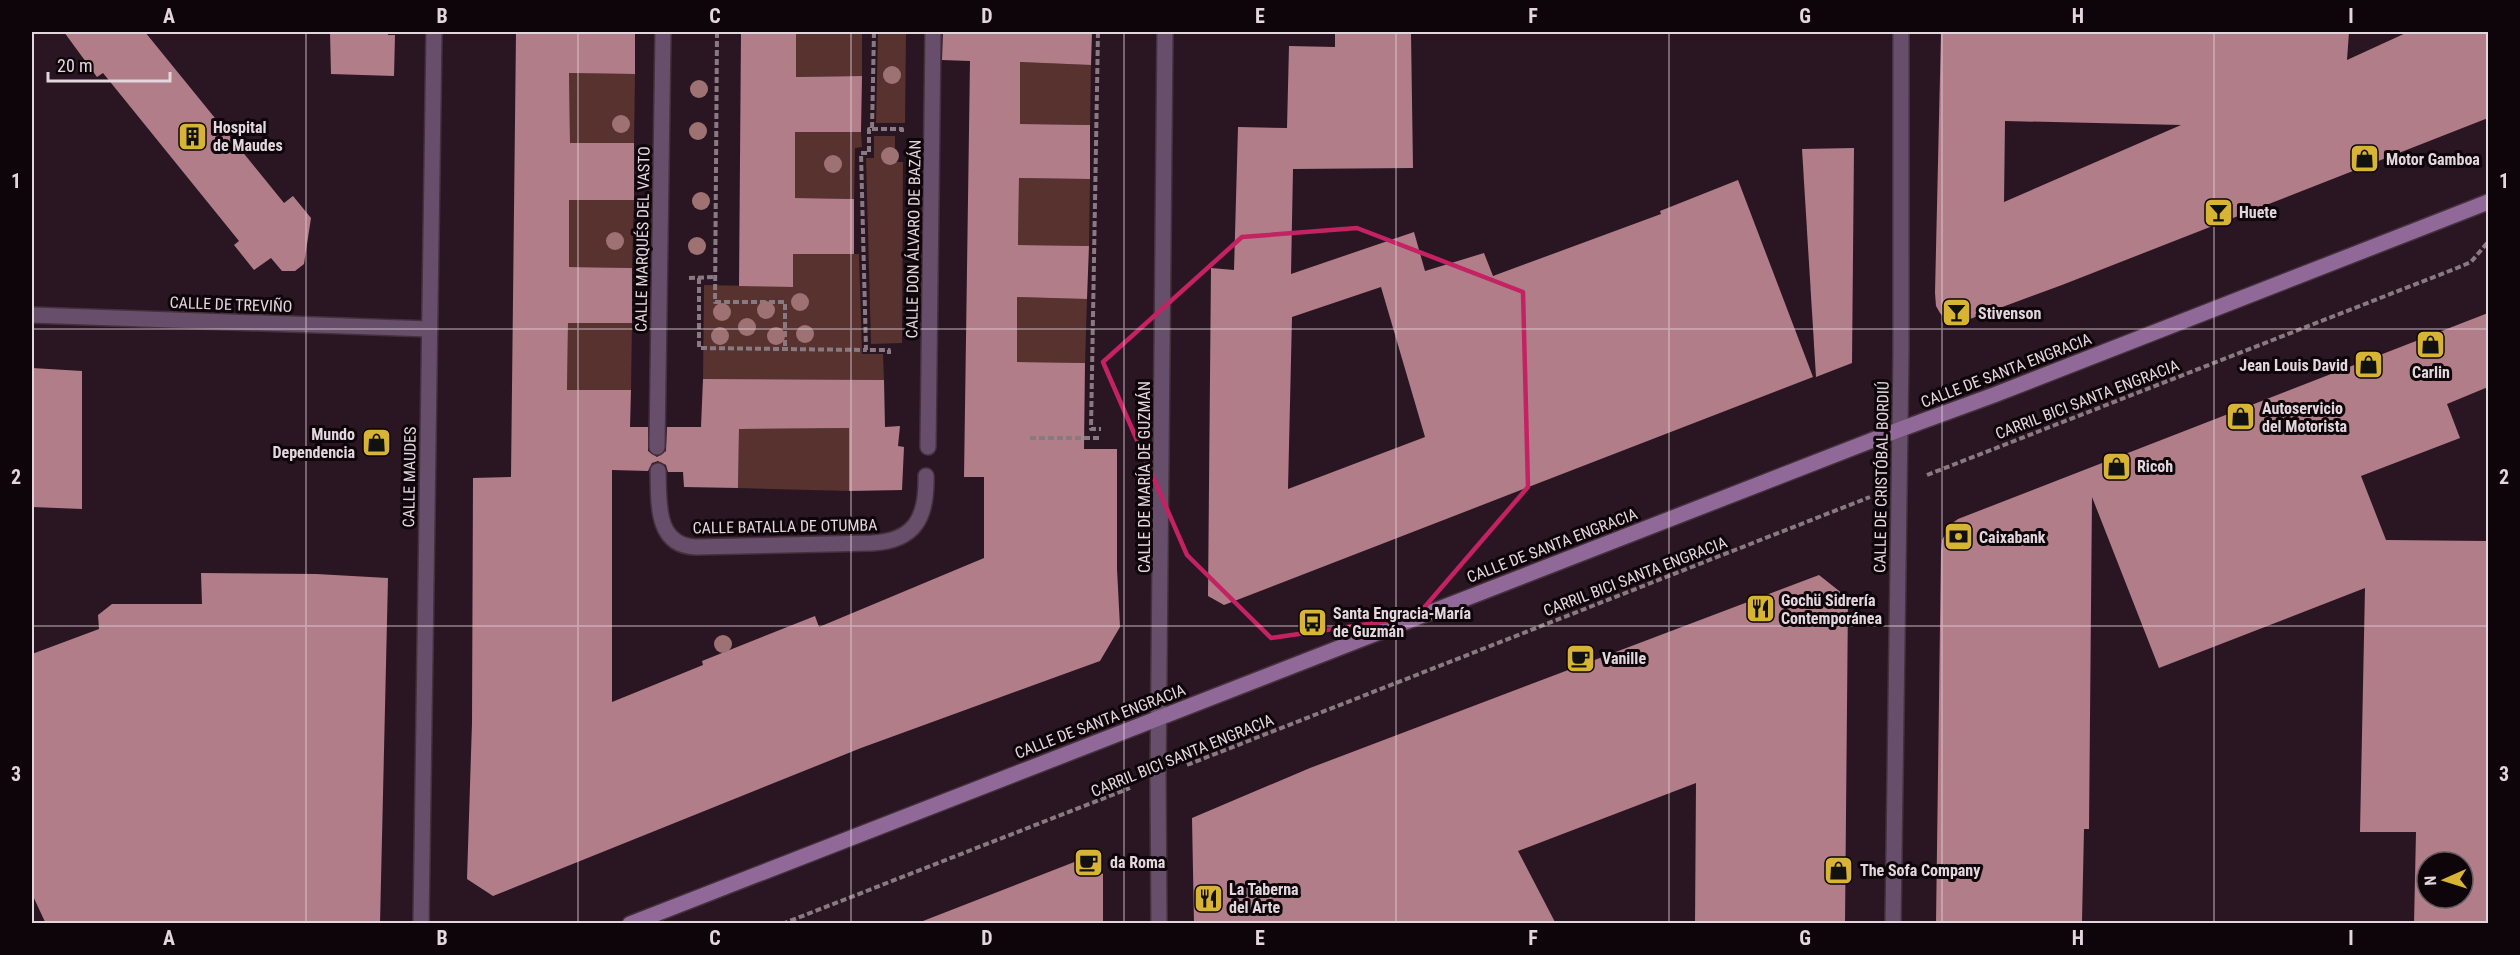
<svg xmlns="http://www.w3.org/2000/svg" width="2520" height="955" font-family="'Roboto Condensed',sans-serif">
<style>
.green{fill:#57322e}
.building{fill:#b17d88;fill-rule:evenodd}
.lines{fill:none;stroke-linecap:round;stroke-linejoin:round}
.service-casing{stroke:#44313c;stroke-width:18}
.minor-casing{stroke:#44313c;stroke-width:18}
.secondary-casing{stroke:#44313c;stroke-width:18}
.path{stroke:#897982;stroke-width:4;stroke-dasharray:6 3;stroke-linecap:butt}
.service{stroke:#674e6b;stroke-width:15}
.minor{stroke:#674e6b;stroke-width:15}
.secondary{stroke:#916998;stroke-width:15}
.tree{fill:#9e7172}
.marked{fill:none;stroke:#c42262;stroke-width:4.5;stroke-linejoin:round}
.grid{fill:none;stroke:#e4d6dd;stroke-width:1.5;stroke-opacity:0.55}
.labels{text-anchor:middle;stroke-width:6;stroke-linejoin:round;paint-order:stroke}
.poi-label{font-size:16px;font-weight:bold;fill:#e4d6dd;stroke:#0d0509;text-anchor:start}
.street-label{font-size:16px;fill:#e4d6dd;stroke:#0d0509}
.neatline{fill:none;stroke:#e4d6dd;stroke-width:2}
.grid-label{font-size:20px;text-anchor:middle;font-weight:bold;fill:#e4d6dd}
</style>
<rect width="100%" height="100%" fill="#2a1622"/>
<g class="green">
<path d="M 796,32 L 862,32 L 862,76 L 796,77 Z"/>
<path d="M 878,32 L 906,32 L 905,123 L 876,123 Z"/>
<path d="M 1020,62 L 1091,65 L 1090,125 L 1020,124 Z"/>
<path d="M 569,73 L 635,74 L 634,143 L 570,143 Z"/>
<path d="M 795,132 L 861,132 L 862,147 L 855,148 L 854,199 L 795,198 Z"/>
<path d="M 874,136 L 895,136 L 895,162 L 903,162 L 902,343 L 871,344 L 866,158 L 874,158 Z"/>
<path d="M 1019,178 L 1090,179 L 1089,246 L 1018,245 Z"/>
<path d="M 569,200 L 634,200 L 632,268 L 569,267 Z"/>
<path d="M 793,254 L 859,254 L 862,354 L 883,354 L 884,380 L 703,379 L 704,285 L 792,287 Z"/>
<path d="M 1017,297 L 1087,299 L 1085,363 L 1017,362 Z"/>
<path d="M 568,323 L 632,323 L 631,390 L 567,390 Z"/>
<path d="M 849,428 L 849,491 L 738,488 L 739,429 Z"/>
</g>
<g class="building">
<path d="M 64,32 L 145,32 L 284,203 L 293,196 L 311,218 L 304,264 L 295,271 L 282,271 L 271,258 L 254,270 L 234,245 L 239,241 L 103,73 L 97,77 Z"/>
<path d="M 330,32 L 388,32 L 388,35 L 395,35 L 394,76 L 331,74 Z"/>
<path d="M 516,32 L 635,32 L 635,74 L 569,73 L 570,143 L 634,143 L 634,200 L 569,200 L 569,267 L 632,268 L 632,323 L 568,323 L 567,390 L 631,390 L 630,427 L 648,427 L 648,451 L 657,457 L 666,451 L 667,427 L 701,427 L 703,379 L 884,380 L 885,427 L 900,426 L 898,446 L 904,447 L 902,490 L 849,491 L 849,428 L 739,429 L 738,488 L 684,487 L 683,472 L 668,472 L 666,465 L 658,461 L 652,463 L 648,471 L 612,470 L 612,702 L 703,665 L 702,661 L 815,616 L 819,627 L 984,558 L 984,477 L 964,477 L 970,61 L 942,60 L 943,32 L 1092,32 L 1091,65 L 1020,62 L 1020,124 L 1090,125 L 1090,179 L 1019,178 L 1018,245 L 1089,246 L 1087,299 L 1017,297 L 1017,362 L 1085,363 L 1084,449 L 1117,449 L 1117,569 L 1120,627 L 1100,661 L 861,748 L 493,896 L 467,879 L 472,723 L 473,478 L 511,477 Z"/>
<path d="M 741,32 L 796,32 L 796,77 L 862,76 L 861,132 L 795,132 L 795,198 L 854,199 L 854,254 L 793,254 L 793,287 L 739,286 Z"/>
<path d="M 1335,32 L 1411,34 L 1413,168 L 1293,169 L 1291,274 L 1414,232 L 1425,271 L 1484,253 L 1493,276 L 1661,214 L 1660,211 L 1738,180 L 1813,377 L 1224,605 L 1208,596 L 1211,268 L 1234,270 L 1238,127 L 1287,128 L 1289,46 L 1335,47 ZM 1381,287 L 1425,437 L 1288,489 L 1292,317 Z"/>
<path d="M 1941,32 L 2349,32 L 2347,60 L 2408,32 L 2488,32 L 2488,118 L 2062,285 L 1970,319 L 1953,322 L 1944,318 L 1940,313 L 1936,306 L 1935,293 ZM 2005,121 L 2181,125 L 2004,202 Z"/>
<path d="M 1854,148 L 1852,363 L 1816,377 L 1802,149 Z"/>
<path d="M 2488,313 L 2488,387 L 2447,404 L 2460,438 L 2361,476 L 2386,540 L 2488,541 L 2488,924 L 2414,924 L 2416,832 L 2360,832 L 2365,588 L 2159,668 L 2092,497 L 2089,829 L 2084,829 L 2082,921 L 1936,924 L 1941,550 L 1942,540 L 1951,524 L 1958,519 ZM 2427,862 L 2463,862 L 2463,898 L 2427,898 Z"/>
<path d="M 32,368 L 82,371 L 82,509 L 32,507 Z"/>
<path d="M 201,573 L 316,574 L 388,578 L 380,924 L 46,924 L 32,894 L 32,654 L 99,629 L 98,615 L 112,604 L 202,604 Z"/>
<path d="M 1819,575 L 1848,598 L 1845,924 L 1695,924 L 1696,783 L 1518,851 L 1556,924 L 1194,924 L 1192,818 L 1310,768 Z"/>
<path d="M 1082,859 L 1103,874 L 1103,924 L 923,924 L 923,921 Z"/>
</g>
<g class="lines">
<defs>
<path id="service" d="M 658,471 C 659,502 655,546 696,547 L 872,543 C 916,541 927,516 926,476"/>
<g id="minor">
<path d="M 32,315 L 429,329"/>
<path d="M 657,447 L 663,32"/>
<path d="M 928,447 L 933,32"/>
<path d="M 421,924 L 434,32"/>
<path d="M 1159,924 L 1158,776 L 1165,32"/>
<path d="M 1893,924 L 1901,352 L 1901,32"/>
</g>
<path id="secondary" d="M 630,924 L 1901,429 L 1994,395 L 2488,202"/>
</defs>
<use href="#service" class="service-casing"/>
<use href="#minor" class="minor-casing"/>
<use href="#secondary" class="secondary-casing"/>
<g class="path">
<path d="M 717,32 L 715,302 L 785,302 L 785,349"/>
<path d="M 874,32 L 872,129 L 869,129 L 869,153 L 861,153 L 866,350 L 889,350 L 889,354"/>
<path d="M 1098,32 L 1091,429 L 1101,429"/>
<path d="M 872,129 L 902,129 L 902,132"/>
<path d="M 689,278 L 715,277"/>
<path d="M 699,278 L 699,348 L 866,350"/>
<path d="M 1030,438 L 1101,438"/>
<path d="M 1927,475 L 2457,268 L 2471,262 L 2488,242"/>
<path d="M 1187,765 L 1870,497"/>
<path d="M 782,924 L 1130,788"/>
</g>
<use href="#service" class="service"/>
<use href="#minor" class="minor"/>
<use href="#secondary" class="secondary"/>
</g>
<g class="tree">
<circle cx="892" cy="75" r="9"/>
<circle cx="699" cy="89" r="9"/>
<circle cx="621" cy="124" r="9"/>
<circle cx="698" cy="131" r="9"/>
<circle cx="890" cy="156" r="9"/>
<circle cx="833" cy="164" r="9"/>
<circle cx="701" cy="201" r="9"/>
<circle cx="615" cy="241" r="9"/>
<circle cx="697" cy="246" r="9"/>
<circle cx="800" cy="302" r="9"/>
<circle cx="766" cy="310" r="9"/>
<circle cx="722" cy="312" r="9"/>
<circle cx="747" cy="327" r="9"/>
<circle cx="805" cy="334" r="9"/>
<circle cx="720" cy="336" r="9"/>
<circle cx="776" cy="336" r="9"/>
<circle cx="723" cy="644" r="9"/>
</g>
<path class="marked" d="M 1357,228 L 1523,292 L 1528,487 L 1416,617 L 1271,638 L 1187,555 L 1103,362 L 1242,237 Z"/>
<path class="grid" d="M 306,32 L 306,924M 578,32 L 578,924M 851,32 L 851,924M 1124,32 L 1124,924M 1396,32 L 1396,924M 1669,32 L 1669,924M 1942,32 L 1942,924M 2214,32 L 2214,924M 32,329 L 2488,329M 32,626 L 2488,626"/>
<defs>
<symbol id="building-square" viewBox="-11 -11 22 22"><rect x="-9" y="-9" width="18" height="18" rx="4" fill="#d8b434" stroke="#0d0509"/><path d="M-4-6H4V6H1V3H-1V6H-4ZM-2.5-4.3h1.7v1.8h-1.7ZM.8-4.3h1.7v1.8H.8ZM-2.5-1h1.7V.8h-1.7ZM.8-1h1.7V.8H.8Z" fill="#111"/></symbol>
<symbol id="shop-square" viewBox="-11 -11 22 22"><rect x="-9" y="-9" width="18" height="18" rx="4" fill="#d8b434" stroke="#0d0509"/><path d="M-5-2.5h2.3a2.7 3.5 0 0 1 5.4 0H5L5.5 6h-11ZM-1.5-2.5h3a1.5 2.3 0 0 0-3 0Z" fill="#111"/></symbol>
<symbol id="bar-square" viewBox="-11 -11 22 22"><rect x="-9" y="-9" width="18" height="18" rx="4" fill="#d8b434" stroke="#0d0509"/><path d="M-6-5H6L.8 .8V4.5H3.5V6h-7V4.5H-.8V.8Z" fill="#111"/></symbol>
<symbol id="bank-square" viewBox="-11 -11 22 22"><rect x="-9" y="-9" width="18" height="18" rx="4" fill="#d8b434" stroke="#0d0509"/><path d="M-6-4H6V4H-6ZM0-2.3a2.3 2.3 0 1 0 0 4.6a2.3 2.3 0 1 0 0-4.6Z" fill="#111"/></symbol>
<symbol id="restaurant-square" viewBox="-11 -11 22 22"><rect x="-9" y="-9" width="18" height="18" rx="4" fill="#d8b434" stroke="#0d0509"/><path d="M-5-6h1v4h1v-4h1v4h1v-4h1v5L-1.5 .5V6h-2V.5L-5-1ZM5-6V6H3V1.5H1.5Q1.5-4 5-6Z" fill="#111"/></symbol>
<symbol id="bus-square" viewBox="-11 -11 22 22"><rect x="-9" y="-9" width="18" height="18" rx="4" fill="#d8b434" stroke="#0d0509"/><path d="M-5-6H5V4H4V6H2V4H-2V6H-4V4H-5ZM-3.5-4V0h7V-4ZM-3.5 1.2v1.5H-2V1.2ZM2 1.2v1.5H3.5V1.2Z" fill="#111"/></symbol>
<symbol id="cafe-square" viewBox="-11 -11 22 22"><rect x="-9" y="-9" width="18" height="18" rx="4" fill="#d8b434" stroke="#0d0509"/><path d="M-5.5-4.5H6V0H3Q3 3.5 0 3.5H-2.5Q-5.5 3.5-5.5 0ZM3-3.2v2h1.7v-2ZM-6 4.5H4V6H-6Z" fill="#111"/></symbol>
</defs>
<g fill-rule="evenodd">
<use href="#building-square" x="176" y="120" width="33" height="33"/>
<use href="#shop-square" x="2348" y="142" width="33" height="33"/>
<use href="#bar-square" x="2202" y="196" width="33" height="33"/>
<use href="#bar-square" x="1940" y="296" width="33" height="33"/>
<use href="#shop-square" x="2414" y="328" width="33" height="33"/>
<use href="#shop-square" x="2352" y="348" width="33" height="33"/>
<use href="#shop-square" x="2224" y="400" width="33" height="33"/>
<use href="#shop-square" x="360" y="426" width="33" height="33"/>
<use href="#shop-square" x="2100" y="450" width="33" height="33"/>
<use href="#bank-square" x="1942" y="520" width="33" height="33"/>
<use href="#restaurant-square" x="1744" y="592" width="33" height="33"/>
<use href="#bus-square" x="1296" y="606" width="33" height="33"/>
<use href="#cafe-square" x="1564" y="642" width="33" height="33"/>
<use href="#cafe-square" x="1072" y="846" width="33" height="33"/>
<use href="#shop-square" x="1822" y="854" width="33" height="33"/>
<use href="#restaurant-square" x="1192" y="882" width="33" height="33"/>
</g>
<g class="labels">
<g class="poi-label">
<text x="213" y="133">Hospital<tspan x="213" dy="18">de Maudes</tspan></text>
<text x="2386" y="165">Motor Gamboa</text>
<text x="2239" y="218">Huete</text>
<text x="1978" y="319">Stivenson</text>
<text x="2348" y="371" text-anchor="end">Jean Louis David</text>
<text x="2431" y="378" text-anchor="middle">Carlin</text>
<text x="2262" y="414">Autoservicio<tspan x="2262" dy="18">del Motorista</tspan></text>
<text x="355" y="440" text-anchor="end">Mundo<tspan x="355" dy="18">Dependencia</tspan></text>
<text x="2137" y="472">Ricoh</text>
<text x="1979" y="543">Caixabank</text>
<text x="1781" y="606">Gochü Sidrería<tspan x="1781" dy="18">Contemporánea</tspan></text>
<text x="1333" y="619">Santa Engracia-María<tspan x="1333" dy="18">de Guzmán</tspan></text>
<text x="1602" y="664">Vanille</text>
<text x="1110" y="868">da Roma</text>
<text x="1860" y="876">The Sofa Company</text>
<text x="1229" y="895">La Taberna<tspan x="1229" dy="18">del Arte</tspan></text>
</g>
<g class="street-label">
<text transform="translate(642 239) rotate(-89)" y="6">CALLE MARQUÉS DEL VASTO</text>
<text transform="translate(913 239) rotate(-89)" y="6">CALLE DON ÁLVARO DE BAZÁN</text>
<text transform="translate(231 304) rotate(2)" y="6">CALLE DE TREVIÑO</text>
<text transform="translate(2006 370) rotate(-21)" y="6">CALLE DE SANTA ENGRACIA</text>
<text transform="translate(2087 399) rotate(-21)" y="6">CARRIL BICI SANTA ENGRACIA</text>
<text transform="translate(409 477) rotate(-89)" y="6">CALLE MAUDES</text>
<text transform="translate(1144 477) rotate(-90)" y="6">CALLE DE MARÍA DE GUZMÁN</text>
<text transform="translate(1881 477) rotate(-89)" y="6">CALLE DE CRISTÓBAL BORDIÚ</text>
<text transform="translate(785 526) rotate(-1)" y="6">CALLE BATALLA DE OTUMBA</text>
<text transform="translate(1552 545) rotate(-21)" y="6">CALLE DE SANTA ENGRACIA</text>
<text transform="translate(1635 576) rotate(-21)" y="6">CARRIL BICI SANTA ENGRACIA</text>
<text transform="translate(1100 721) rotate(-21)" y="6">CALLE DE SANTA ENGRACIA</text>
<text transform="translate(1182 755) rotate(-22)" y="6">CARRIL BICI SANTA ENGRACIA</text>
</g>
</g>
<rect width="2520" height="955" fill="none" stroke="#0d0509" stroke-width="66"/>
<g transform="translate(2445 880) rotate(267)"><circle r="28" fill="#0d0509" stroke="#63595e" stroke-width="1.5"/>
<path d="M0-4.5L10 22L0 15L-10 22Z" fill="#d8b434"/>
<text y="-9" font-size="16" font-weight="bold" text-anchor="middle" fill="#e4d6dd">N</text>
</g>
<path d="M48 72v9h122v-9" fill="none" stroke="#e4d6dd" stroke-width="3"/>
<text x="57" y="72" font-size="18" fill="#e4d6dd" stroke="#0d0509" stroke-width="4.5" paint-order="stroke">20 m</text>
<rect x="33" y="33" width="2454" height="889" class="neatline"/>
<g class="grid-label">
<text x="169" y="23">A</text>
<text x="442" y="23">B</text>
<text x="715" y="23">C</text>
<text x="987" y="23">D</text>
<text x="1260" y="23">E</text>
<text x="1533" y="23">F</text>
<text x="1805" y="23">G</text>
<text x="2078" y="23">H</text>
<text x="2351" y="23">I</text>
<text x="16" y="188">1</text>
<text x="2504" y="188">1</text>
<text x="16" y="484">2</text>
<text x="2504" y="484">2</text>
<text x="16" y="781">3</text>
<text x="2504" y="781">3</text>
<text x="169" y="945">A</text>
<text x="442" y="945">B</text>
<text x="715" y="945">C</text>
<text x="987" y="945">D</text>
<text x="1260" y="945">E</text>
<text x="1533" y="945">F</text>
<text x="1805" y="945">G</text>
<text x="2078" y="945">H</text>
<text x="2351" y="945">I</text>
</g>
</svg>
